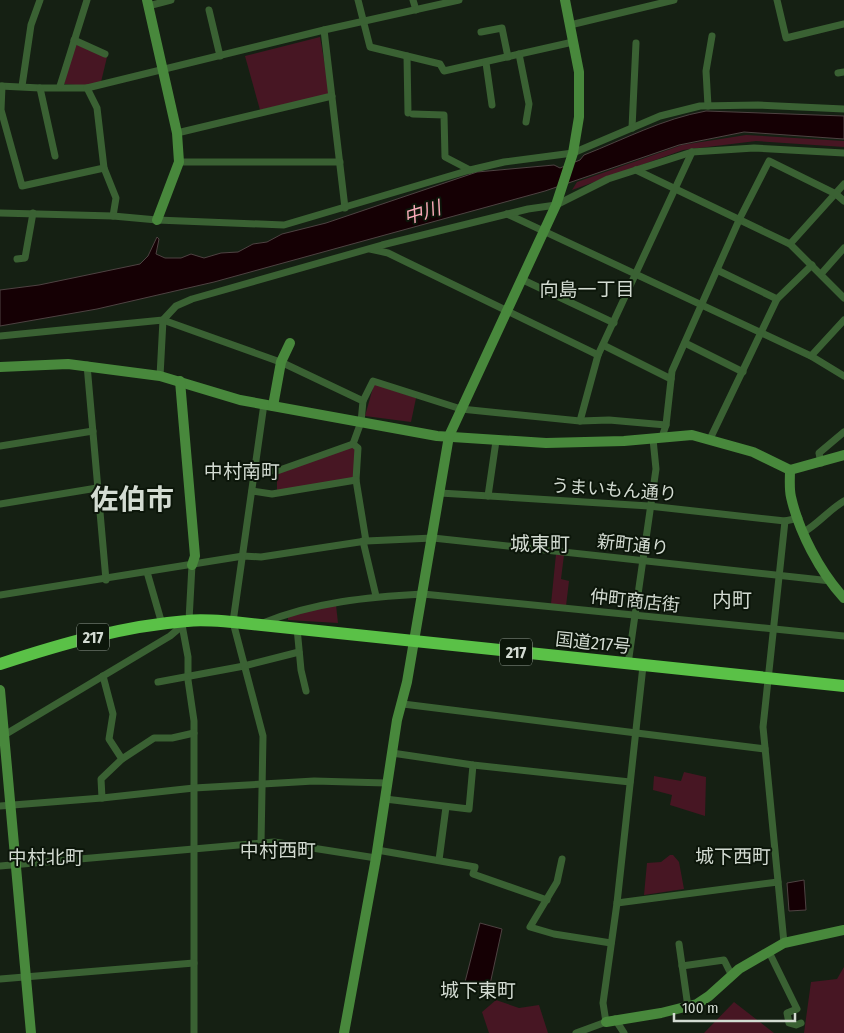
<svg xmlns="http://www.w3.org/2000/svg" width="844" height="1033" font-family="'Fira Sans Condensed','Noto Sans JP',sans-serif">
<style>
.green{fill:#471623}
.water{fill:#150004;stroke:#4e4242}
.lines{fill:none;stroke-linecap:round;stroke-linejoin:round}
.street{stroke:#3a6133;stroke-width:7}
.secondary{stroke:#48883c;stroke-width:10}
.highway{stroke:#5ac147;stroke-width:12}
.labels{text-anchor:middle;stroke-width:4;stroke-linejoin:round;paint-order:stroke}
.shield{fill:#0c160a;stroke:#97a096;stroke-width:1}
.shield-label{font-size:16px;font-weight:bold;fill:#d3dbd2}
.street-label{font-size:18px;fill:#d3dbd2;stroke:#0c160a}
.water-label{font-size:19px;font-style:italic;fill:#f9aab8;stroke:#0c160a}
.neighbourhood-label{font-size:19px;fill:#d3dbd2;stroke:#0c160a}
.quarter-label{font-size:20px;fill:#d3dbd2;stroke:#0c160a}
.town-label{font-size:28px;font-weight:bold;fill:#d3dbd2;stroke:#0c160a}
</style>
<rect width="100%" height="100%" fill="#152013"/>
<g class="green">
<path d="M 320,37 L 330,94 L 260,110 L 245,56 Z"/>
<path d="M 75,44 L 107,57 L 101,82 L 87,86 L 64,84 Z"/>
<path d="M 746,135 L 844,141 L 844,147 L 756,141 L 683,150 L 572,190 L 577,182 L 682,145 Z"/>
<path d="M 374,384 L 416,398 L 411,422 L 365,416 Z"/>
<path d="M 352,446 L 356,449 L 354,478 L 277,491 L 277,474 Z"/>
<path d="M 556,554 L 564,555 L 561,579 L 569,581 L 566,606 L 551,604 Z"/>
<path d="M 336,605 L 338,623 L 288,620 L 288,616 Z"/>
<path d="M 684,772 L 706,777 L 705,816 L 670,805 L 672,795 L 653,790 L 654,776 L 681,781 Z"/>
<path d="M 670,855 L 673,855 L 679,862 L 684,889 L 644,895 L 647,863 L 661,862 Z"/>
<path d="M 844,967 L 844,1033 L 804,1033 L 811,982 L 837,979 Z"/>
<path d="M 496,1000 L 519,1008 L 539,1005 L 548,1033 L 489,1033 L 482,1012 Z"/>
<path d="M 734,1002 L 774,1033 L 704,1033 Z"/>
</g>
<g class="water">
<path d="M 706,111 L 844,116 L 844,139 L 744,132 L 679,145 L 545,191 L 214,282 L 97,309 L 0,326 L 0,290 L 39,285 L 140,264 L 148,256 L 157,237 L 159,239 L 156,254 L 165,258 L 181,258 L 191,254 L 204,258 L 221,253 L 238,252 L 253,244 L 267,242 L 282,234 L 326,223 L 477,172 L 554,165 L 560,168 L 580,160 L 584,155 C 625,139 662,119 706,111 Z"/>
<path d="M 804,880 L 806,910 L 789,911 L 787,883 Z"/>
<path d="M 480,923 L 502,929 L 489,989 L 465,982 Z"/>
</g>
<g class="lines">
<g class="street">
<path d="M 358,0 L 370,47 L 440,64 L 444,71 L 573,42"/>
<path d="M 413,0 L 416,10"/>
<path d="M 777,0 L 786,38 L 844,24"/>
<path d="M 148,6 L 171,0"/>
<path d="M 209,10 L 220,56"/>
<path d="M 570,25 L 674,0"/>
<path d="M 324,30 L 345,208"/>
<path d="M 481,32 L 502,28 L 508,57"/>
<path d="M 74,40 L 105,54"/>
<path d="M 519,54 L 529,104 L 526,122"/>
<path d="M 407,56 L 408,113"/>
<path d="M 486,63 L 492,105"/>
<path d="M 838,73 L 844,72"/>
<path d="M 0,86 L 40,88 L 87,88 L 324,30 L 459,0"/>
<path d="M 2,86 L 1,110 L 22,186 L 104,168"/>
<path d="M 22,86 L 31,25 L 40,0"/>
<path d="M 60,86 L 87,0"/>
<path d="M 40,88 L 55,156"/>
<path d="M 87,88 L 97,108 L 104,168 L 116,198 L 113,216"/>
<path d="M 708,106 L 706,71 L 712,36"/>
<path d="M 413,114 L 444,115 L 445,157 L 470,170"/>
<path d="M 632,128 L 636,43"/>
<path d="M 177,133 L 332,96"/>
<path d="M 179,162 L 340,162"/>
<path d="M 636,170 L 790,244 L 844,298"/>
<path d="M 0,213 L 113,216 L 157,220 L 284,225 L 470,170 L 504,162 L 573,153 L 660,116 L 700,106 L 758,105 L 844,109"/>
<path d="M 507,214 L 811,356 L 844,376"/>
<path d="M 790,244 L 844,184"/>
<path d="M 370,249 L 388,253 L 598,355"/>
<path d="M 17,259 L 25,258 L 33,213"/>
<path d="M 717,270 L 777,299"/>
<path d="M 821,274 L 844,248"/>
<path d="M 521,279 L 614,323"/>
<path d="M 0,336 L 163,320 L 283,363 L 363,401 L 361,422 L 353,444 L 358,448 L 356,480 L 366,541"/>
<path d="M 685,343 L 743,372"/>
<path d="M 603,345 L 671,379"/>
<path d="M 811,356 L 844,320"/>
<path d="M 87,365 L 106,580"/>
<path d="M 160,376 L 163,320 L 176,306 L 192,299 L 382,245 L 528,209 L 556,205 L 608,179 L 692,152 L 754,148 L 844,153"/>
<path d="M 363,401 L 373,381 L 461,409 L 580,421 L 609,420 L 666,425"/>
<path d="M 580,421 L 598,355 L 692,152"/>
<path d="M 662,437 L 666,425 L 672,371 L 740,218 L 769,161 L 836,194 L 844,201"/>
<path d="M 710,439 L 777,299 L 812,265"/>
<path d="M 0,446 L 93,431"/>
<path d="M 821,463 L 819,453 L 844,432"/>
<path d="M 255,470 L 277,471 L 353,444"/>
<path d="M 252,491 L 272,494 L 356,480"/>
<path d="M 440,493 L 649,506 L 785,521 L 799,518"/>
<path d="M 488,496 L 496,441"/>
<path d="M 0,504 L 97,488"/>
<path d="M 804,532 C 819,523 829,510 844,501"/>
<path d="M 363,541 L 376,596"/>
<path d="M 147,572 L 162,624"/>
<path d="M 0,595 L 243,556 L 261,557 L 366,541 L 433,538 L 831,581"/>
<path d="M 263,623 C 314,602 368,597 423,594 L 844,636"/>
<path d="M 182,625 L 188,657 L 188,680 L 194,721 L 194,1033"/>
<path d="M 297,628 L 301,670 L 306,691"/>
<path d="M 628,664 L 656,469 L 653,439"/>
<path d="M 103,676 L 113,714 L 109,739 L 122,759"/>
<path d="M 158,682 L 244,666 L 299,652"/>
<path d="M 403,704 L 765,749"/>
<path d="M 1,737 L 170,636 L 189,620 L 192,565"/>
<path d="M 392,753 L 473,765 L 630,782"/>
<path d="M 102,798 L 101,779 L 122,759 L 154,738 L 172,738 L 194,733"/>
<path d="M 385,799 L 469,809 L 473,765"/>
<path d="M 0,806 L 102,798 L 194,788 L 314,781 L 386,783"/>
<path d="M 261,843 L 263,736 L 233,622 L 264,404"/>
<path d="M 377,850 L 475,867 L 473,874 L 547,900"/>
<path d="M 562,859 L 557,882 L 530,927 L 554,934 L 611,943"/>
<path d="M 439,860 L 446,807"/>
<path d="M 0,866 L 274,842 L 376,858"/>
<path d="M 617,903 L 778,882"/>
<path d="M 784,943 L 763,727 L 785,521"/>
<path d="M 679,944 L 688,1007"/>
<path d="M 769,952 L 797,1009 L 787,1013 L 789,1023 L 796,1025 L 801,1023"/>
<path d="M 682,966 L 724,960 L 732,976"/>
<path d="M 0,979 L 194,963"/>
<path d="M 615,1019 L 624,1033"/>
<path d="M 576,1033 L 606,1022 L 603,1003 L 617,903 L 643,666"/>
</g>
<g class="secondary">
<path d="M 147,0 L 177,133 L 179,162 L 157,220"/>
<path d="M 0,367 L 68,364 L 160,376 L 240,400 L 437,436 L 546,443 L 624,441 L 692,435 L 753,452 L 790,470 C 790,479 789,489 791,497 C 799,532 820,572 844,598"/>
<path d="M 180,381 L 195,556 L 192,565"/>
<path d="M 273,406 L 281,362 L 290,343"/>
<path d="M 790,470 L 844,455"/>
<path d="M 0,690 L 31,1033"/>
<path d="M 606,1022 L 661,1013 L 697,1004 L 709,996 L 739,969 L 784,943 L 844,930"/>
<path d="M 344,1033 L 376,858 L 397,720 L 407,682 L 449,436 L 556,205 L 573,153 L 579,117 L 579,72 L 565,0"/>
</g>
<path class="highway" d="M 0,664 C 61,644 123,626 187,621 C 202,619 218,621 233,622 L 844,686"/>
</g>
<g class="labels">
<g class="shield">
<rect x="77" y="623.5" width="32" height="27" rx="4"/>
<rect x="500" y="638.5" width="32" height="27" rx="4"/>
</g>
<g class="shield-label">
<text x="93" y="643">217</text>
<text x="516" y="658">217</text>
</g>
<g class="street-label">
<text transform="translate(614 490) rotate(4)" y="6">うまいもん通り</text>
<text transform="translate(633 545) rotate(6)" y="6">新町通り</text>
<text transform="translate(635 601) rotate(6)" y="6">仲町商店街</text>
<text transform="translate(593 643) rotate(6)" y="6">国道217号</text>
</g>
<g class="water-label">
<text transform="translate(422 212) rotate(-17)" y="7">中川</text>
</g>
<g class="neighbourhood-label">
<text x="587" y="296">向島一丁目</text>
<text x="242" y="478">中村南町</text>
<text x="278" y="857">中村西町</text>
<text x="733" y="863">城下西町</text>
<text x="46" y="864">中村北町</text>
<text x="478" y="997">城下東町</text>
</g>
<g class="quarter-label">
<text x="540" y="551">城東町</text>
<text x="732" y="607">内町</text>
</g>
<g class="town-label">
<text x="132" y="509">佐伯市</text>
</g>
</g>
<path d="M674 1013v8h121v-8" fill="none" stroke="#d3dbd2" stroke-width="2.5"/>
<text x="682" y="1013" font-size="15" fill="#d3dbd2" stroke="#0c160a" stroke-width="4" paint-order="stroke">100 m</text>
</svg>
